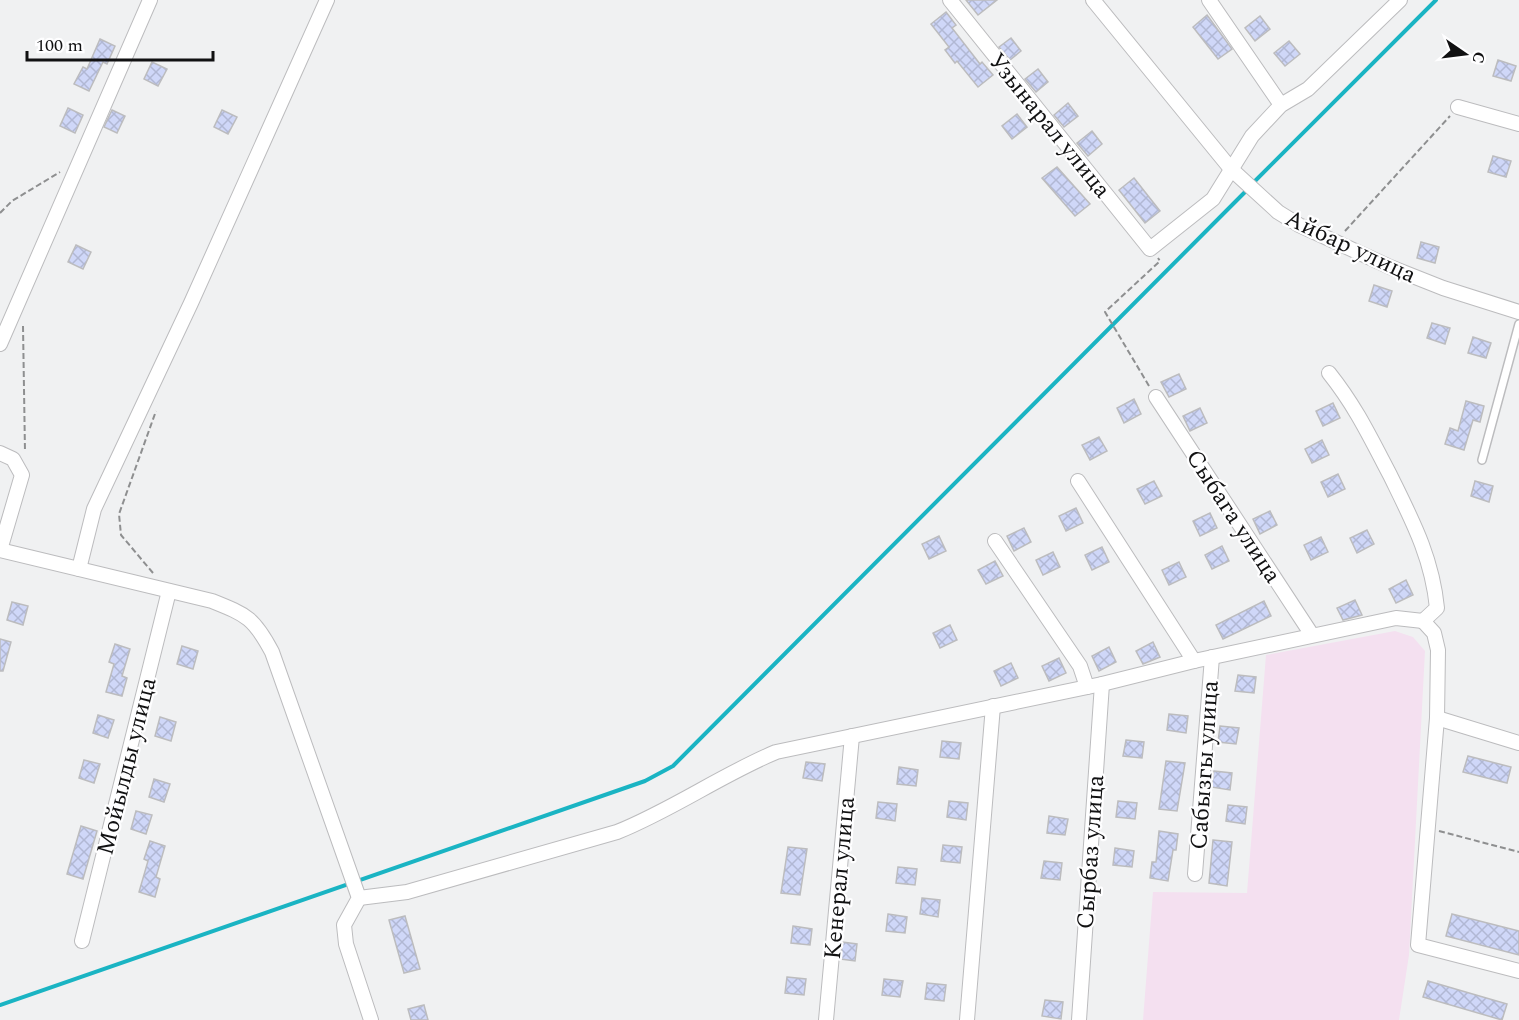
<svg xmlns="http://www.w3.org/2000/svg" width="1519" height="1020" font-family="Spectral,serif">
<style>
.commercial{fill:#f4e0f0}
.lines{fill:none;stroke-linecap:round;stroke-linejoin:round}
.stream{stroke:#1ab4c3;stroke-width:4}
.building{fill:url(#building-cross-hatch);stroke:#bcbcbe;stroke-width:1.5}
.lane-casing{stroke:#bcbcbe;stroke-width:10}
.street-casing{stroke:#bcbcbe;stroke-width:16}
.path{stroke:#8e8f90;stroke-width:2;stroke-dasharray:6 3;stroke-linecap:butt}
.lane{stroke:#fff;stroke-width:7}
.street{stroke:#fff;stroke-width:14}
.labels{text-anchor:middle;stroke-width:4.5;stroke-linejoin:round;paint-order:stroke}
.street-label{font-size:24px;fill:#111112;stroke:#fefeff}
</style>
<defs>
<pattern id="building-cross-hatch" width="8" height="8" patternUnits="userSpaceOnUse" patternTransform="scale(1.5)"><rect width="8" height="8" fill="#cfd7f8"/><path d="M0 0l8 8M0 8l8-8" fill="none" stroke="#b1b8d4"/></pattern>
</defs>
<rect width="100%" height="100%" fill="#f0f1f2"/>
<path class="commercial" d="M 1395,631 L 1413,637 L 1425,651 L 1409,955 L 1399,1020 L 1143,1020 L 1153,892 L 1247,893 L 1266,655 Z"/>
<g class="lines">
<g class="stream">
<path d="M 1253,183 L 1436,0"/>
<path d="M 0,1005 L 645,781 L 673,766 L 1248,189"/>
</g>
</g>
<g class="building">
<path d="M 966,0 L 997,0 L 978,15 Z"/>
<path d="M 946,12 L 956,25 L 952,28 L 980,64 L 982,62 L 993,75 L 978,87 L 957,61 L 955,63 L 945,50 L 949,47 L 931,24 Z"/>
<path d="M 1207,15 L 1232,49 L 1218,59 L 1193,27 Z"/>
<path d="M 1260,16 L 1270,29 L 1255,41 L 1245,28 Z"/>
<path d="M 1011,38 L 1021,51 L 1010,60 L 999,47 Z"/>
<path d="M 100,39 L 115,46 L 107,64 L 103,62 L 89,91 L 74,84 L 83,67 L 87,69 Z"/>
<path d="M 1289,41 L 1300,54 L 1285,66 L 1274,53 Z"/>
<path d="M 1498,60 L 1516,66 L 1511,81 L 1493,76 Z"/>
<path d="M 152,62 L 167,69 L 158,86 L 144,79 Z"/>
<path d="M 1038,69 L 1048,82 L 1036,92 L 1025,79 Z"/>
<path d="M 1068,103 L 1078,116 L 1064,127 L 1054,115 Z"/>
<path d="M 68,108 L 83,115 L 75,133 L 60,126 Z"/>
<path d="M 112,110 L 125,116 L 117,133 L 104,127 Z"/>
<path d="M 222,110 L 237,117 L 228,134 L 214,127 Z"/>
<path d="M 1017,114 L 1027,127 L 1012,139 L 1002,126 Z"/>
<path d="M 1092,131 L 1102,144 L 1088,156 L 1077,143 Z"/>
<path d="M 1493,156 L 1511,161 L 1506,177 L 1488,172 Z"/>
<path d="M 1057,167 L 1090,204 L 1075,216 L 1042,178 Z"/>
<path d="M 1134,178 L 1160,211 L 1145,223 L 1119,190 Z"/>
<path d="M 1421,242 L 1439,247 L 1435,263 L 1417,258 Z"/>
<path d="M 76,245 L 91,252 L 83,269 L 68,262 Z"/>
<path d="M 1374,285 L 1392,291 L 1387,307 L 1369,301 Z"/>
<path d="M 1432,323 L 1450,328 L 1445,344 L 1427,338 Z"/>
<path d="M 1473,337 L 1491,343 L 1486,358 L 1468,353 Z"/>
<path d="M 1179,374 L 1186,389 L 1169,397 L 1161,382 Z"/>
<path d="M 1134,399 L 1141,414 L 1124,423 L 1117,408 Z"/>
<path d="M 1466,401 L 1484,406 L 1480,422 L 1473,420 L 1464,450 L 1445,444 L 1450,428 L 1458,431 Z"/>
<path d="M 1333,403 L 1340,418 L 1323,426 L 1316,411 Z"/>
<path d="M 1200,408 L 1207,423 L 1190,431 L 1183,416 Z"/>
<path d="M 1099,437 L 1107,451 L 1090,460 L 1082,445 Z"/>
<path d="M 1322,440 L 1329,455 L 1312,463 L 1305,449 Z"/>
<path d="M 1338,474 L 1345,489 L 1328,497 L 1321,482 Z"/>
<path d="M 1154,481 L 1162,496 L 1145,504 L 1137,489 Z"/>
<path d="M 1475,481 L 1493,486 L 1489,502 L 1471,496 Z"/>
<path d="M 1076,508 L 1083,523 L 1066,531 L 1059,516 Z"/>
<path d="M 1270,511 L 1277,525 L 1260,534 L 1253,519 Z"/>
<path d="M 1210,513 L 1217,528 L 1200,536 L 1193,521 Z"/>
<path d="M 1024,528 L 1031,542 L 1014,551 L 1007,536 Z"/>
<path d="M 1367,530 L 1374,544 L 1357,553 L 1350,538 Z"/>
<path d="M 939,536 L 946,551 L 929,559 L 922,544 Z"/>
<path d="M 1321,537 L 1328,552 L 1311,560 L 1304,545 Z"/>
<path d="M 1222,546 L 1229,561 L 1212,569 L 1205,555 Z"/>
<path d="M 1102,547 L 1109,562 L 1092,570 L 1085,555 Z"/>
<path d="M 1053,552 L 1060,567 L 1043,575 L 1036,560 Z"/>
<path d="M 995,561 L 1003,576 L 986,584 L 978,570 Z"/>
<path d="M 1179,562 L 1186,577 L 1169,585 L 1162,570 Z"/>
<path d="M 1406,580 L 1413,595 L 1396,603 L 1389,589 Z"/>
<path d="M 1355,600 L 1362,615 L 1343,620 L 1337,608 Z"/>
<path d="M 1264,601 L 1271,616 L 1223,639 L 1216,625 Z"/>
<path d="M 12,602 L 28,606 L 23,625 L 7,620 Z"/>
<path d="M 950,625 L 957,640 L 940,648 L 933,633 Z"/>
<path d="M 0,639 L 11,642 L 3,671 L 0,671 Z"/>
<path d="M 1153,642 L 1160,657 L 1143,664 L 1136,651 Z"/>
<path d="M 115,644 L 130,649 L 122,676 L 127,678 L 122,696 L 106,692 L 114,664 L 109,662 Z"/>
<path d="M 182,646 L 198,651 L 193,669 L 177,664 Z"/>
<path d="M 1109,647 L 1116,662 L 1099,671 L 1092,656 Z"/>
<path d="M 1059,658 L 1066,673 L 1049,681 L 1042,666 Z"/>
<path d="M 1011,663 L 1018,678 L 1001,686 L 994,671 Z"/>
<path d="M 1238,675 L 1256,677 L 1254,693 L 1235,691 Z"/>
<path d="M 1169,714 L 1188,716 L 1186,733 L 1167,730 Z"/>
<path d="M 98,715 L 114,720 L 108,738 L 93,733 Z"/>
<path d="M 160,717 L 176,722 L 171,741 L 155,736 Z"/>
<path d="M 1220,726 L 1239,728 L 1236,744 L 1218,742 Z"/>
<path d="M 1126,740 L 1144,742 L 1142,758 L 1123,756 Z"/>
<path d="M 942,741 L 961,743 L 959,759 L 940,757 Z"/>
<path d="M 1468,756 L 1511,767 L 1507,783 L 1463,772 Z"/>
<path d="M 84,760 L 100,764 L 94,783 L 79,778 Z"/>
<path d="M 1166,761 L 1185,763 L 1177,811 L 1159,809 Z"/>
<path d="M 806,762 L 825,764 L 822,781 L 803,778 Z"/>
<path d="M 899,767 L 918,770 L 916,786 L 897,784 Z"/>
<path d="M 1214,771 L 1232,773 L 1230,790 L 1211,787 Z"/>
<path d="M 154,779 L 170,784 L 164,802 L 149,797 Z"/>
<path d="M 949,801 L 968,803 L 966,820 L 947,817 Z"/>
<path d="M 1118,801 L 1137,803 L 1135,819 L 1116,817 Z"/>
<path d="M 878,802 L 897,804 L 895,821 L 876,818 Z"/>
<path d="M 1228,805 L 1247,807 L 1245,824 L 1226,821 Z"/>
<path d="M 136,811 L 152,815 L 146,834 L 131,829 Z"/>
<path d="M 1049,816 L 1068,819 L 1065,835 L 1047,833 Z"/>
<path d="M 81,826 L 97,831 L 83,879 L 67,874 Z"/>
<path d="M 1159,831 L 1178,834 L 1176,850 L 1173,850 L 1168,881 L 1150,878 L 1152,862 L 1156,862 Z"/>
<path d="M 1213,840 L 1232,842 L 1227,886 L 1209,883 Z"/>
<path d="M 150,841 L 165,846 L 156,877 L 160,879 L 155,897 L 139,892 L 148,861 L 144,859 Z"/>
<path d="M 943,845 L 962,847 L 960,863 L 941,861 Z"/>
<path d="M 788,847 L 807,849 L 800,895 L 781,893 Z"/>
<path d="M 1115,848 L 1134,851 L 1132,867 L 1113,865 Z"/>
<path d="M 1044,861 L 1062,863 L 1060,880 L 1041,878 Z"/>
<path d="M 898,867 L 917,869 L 915,885 L 896,883 Z"/>
<path d="M 922,898 L 940,900 L 938,917 L 920,914 Z"/>
<path d="M 888,914 L 907,917 L 905,933 L 886,931 Z"/>
<path d="M 1452,914 L 1519,931 L 1519,955 L 1446,936 Z"/>
<path d="M 405,916 L 420,969 L 404,973 L 389,920 Z"/>
<path d="M 793,926 L 812,929 L 810,945 L 791,943 Z"/>
<path d="M 842,942 L 857,944 L 855,961 L 841,959 Z"/>
<path d="M 787,977 L 806,979 L 804,995 L 785,993 Z"/>
<path d="M 884,979 L 903,981 L 900,997 L 882,995 Z"/>
<path d="M 1428,981 L 1507,1004 L 1502,1020 L 1423,997 Z"/>
<path d="M 927,983 L 946,985 L 944,1001 L 925,999 Z"/>
<path d="M 1045,1000 L 1063,1002 L 1061,1019 L 1042,1016 Z"/>
<path d="M 424,1005 L 428,1020 L 411,1020 L 408,1009 Z"/>
</g>
<g class="lines">
<defs>
<path id="lane" d="M 1482,460 L 1519,324"/>
<g id="street">
<path d="M 950,0 L 1150,249 L 1213,199 L 1252,136 L 1281,105 L 1308,89 L 1400,0"/>
<path d="M 1093,0 L 1231,169 L 1278,212 L 1299,225 L 1390,267 L 1443,288 L 1519,312"/>
<path d="M 1209,0 L 1281,105"/>
<path d="M 1458,107 L 1519,124"/>
<path d="M 0,344 L 150,0"/>
<path d="M 1329,373 C 1356,407 1370,437 1390,475 C 1412,520 1432,557 1437,608 L 1423,621 L 1434,633 L 1438,650 L 1437,718 L 1418,945 L 1519,971"/>
<path d="M 1156,397 L 1312,635"/>
<path d="M 0,453 L 13,459 L 22,475 L 0,550 L 212,601 C 247,615 254,618 272,652 L 359,898 L 344,925 L 346,944 L 371,1020"/>
<path d="M 1078,481 L 1194,661"/>
<path d="M 995,541 L 1080,666 L 1087,687"/>
<path d="M 79,569 L 94,509 L 191,303 L 327,0"/>
<path d="M 1437,718 L 1519,743"/>
<path d="M 1195,874 L 1212,657"/>
<path d="M 359,898 L 407,892 L 617,832 C 672,810 721,775 776,752 L 1102,684 L 1194,661 L 1396,618 L 1423,621"/>
<path d="M 82,941 L 169,591"/>
<path d="M 826,1020 L 852,736"/>
<path d="M 967,1020 L 993,706"/>
<path d="M 1079,1020 L 1102,684"/>
</g>
</defs>
<use href="#lane" class="lane-casing"/>
<use href="#street" class="street-casing"/>
<g class="path">
<path d="M 0,213 L 12,201 L 60,172"/>
<path d="M 1345,231 L 1450,116"/>
<path d="M 23,326 L 25,452"/>
<path d="M 1149,386 L 1105,312 L 1160,261 L 1158,258"/>
<path d="M 153,573 L 121,535 L 119,514 L 156,411"/>
<path d="M 1439,831 L 1519,852"/>
</g>
<use href="#lane" class="lane"/>
<use href="#street" class="street"/>
</g>
<g class="labels">
<g class="street-label">
<text transform="translate(1050 125) rotate(51)" y="8">Узынарал улица</text>
<text transform="translate(1351 246) rotate(25)" y="8">Айбар улица</text>
<text transform="translate(1234 516) rotate(57)" y="8">Сыбага улица</text>
<text transform="translate(1204 765) rotate(-86)" y="8">Сабызгы улица</text>
<text transform="translate(126 766) rotate(-76)" y="8">Мойылды улица</text>
<text transform="translate(1090 852) rotate(-86)" y="8">Сырбаз улица</text>
<text transform="translate(839 878) rotate(-85)" y="8">Кенерал улица</text>
</g>
</g>
<g transform="translate(1465 54) rotate(104)" stroke="#fefeff" stroke-width="4.5" paint-order="stroke">
<path d="M0-4.5L10 22L0 15L-10 22Z" fill="#111112"/>
<text y="-9" font-size="16" font-weight="bold" text-anchor="middle" fill="#111112">С</text>
</g>
<path d="M27 51v9h186v-9" fill="none" stroke="#111112" stroke-width="3"/>
<text x="36" y="51" font-size="18" fill="#111112" stroke="#fefeff" stroke-width="4.5" paint-order="stroke">100 m</text>
</svg>
